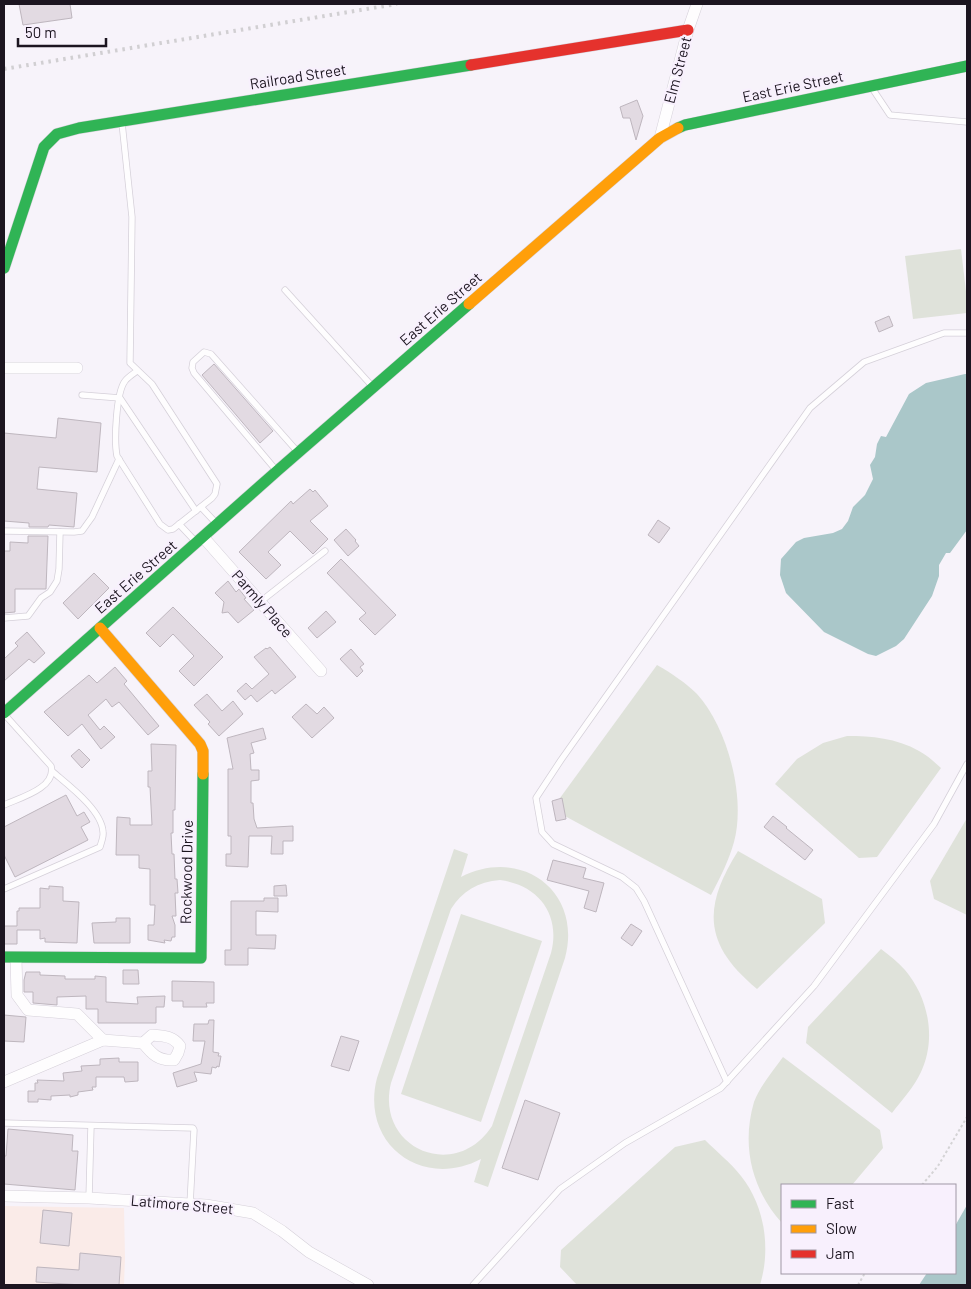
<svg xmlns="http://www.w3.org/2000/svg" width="971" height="1289" font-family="Barlow,sans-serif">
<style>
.commercial{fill:#faebe8}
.green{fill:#dfe2da;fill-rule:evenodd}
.water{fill:#aac7c9}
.building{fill:#e2dae2;stroke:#beb6be}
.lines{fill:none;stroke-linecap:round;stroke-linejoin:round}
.lane-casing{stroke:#d5d0d9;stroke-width:7}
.street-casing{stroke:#d5d0d9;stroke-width:12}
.fast-casing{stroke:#d5d0d9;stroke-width:12}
.slow-casing{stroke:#d5d0d9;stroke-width:12}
.jam-casing{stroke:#d5d0d9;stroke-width:12}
.path{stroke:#d4d3d5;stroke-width:2;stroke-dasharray:2.5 2.5;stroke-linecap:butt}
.lane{stroke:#fefdfe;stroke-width:5.5}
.street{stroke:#fefdfe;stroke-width:11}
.fast{stroke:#30b455;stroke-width:11}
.slow{stroke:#ff9f0a;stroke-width:11}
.jam{stroke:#e5322d;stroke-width:11}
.rail{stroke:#d1cfd2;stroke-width:4;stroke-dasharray:2.5 5;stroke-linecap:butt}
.labels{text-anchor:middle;stroke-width:4.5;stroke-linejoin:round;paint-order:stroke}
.street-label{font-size:15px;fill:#1c1520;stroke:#f8f0fd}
</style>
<rect width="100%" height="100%" fill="#f7f3fa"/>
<path class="commercial" d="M 4,1206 L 124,1208 L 125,1258 L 124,1285 L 4,1285 Z"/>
<g class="green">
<path d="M 961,249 L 967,300 L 967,313 L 913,319 L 905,256 Z"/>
<path d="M 657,665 C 671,673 686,683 697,694 C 728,728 746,798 734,842 C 729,860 720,878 711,895 L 563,815 L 560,798 Z"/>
<path d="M 847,736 C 872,736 896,738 919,751 C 927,755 934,762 941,768 L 877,857 L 859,858 L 775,784 L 797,759 L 823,743 Z"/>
<path d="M 967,818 L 967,915 L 934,899 L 930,881 Z"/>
<path d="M 454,849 L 468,854 L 461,877 C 521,846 583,891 565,958 L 488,1187 L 474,1182 L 481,1159 C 422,1190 360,1144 377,1078 ZM 500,880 C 539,885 561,915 551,953 L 492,1126 C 455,1183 375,1148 391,1083 L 451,909 C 462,891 478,882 500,880 Z"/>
<path d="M 738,851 L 822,899 L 825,923 L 757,989 C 704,945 702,908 738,851 Z"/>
<path d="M 461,914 L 542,941 L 481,1122 L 401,1094 Z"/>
<path d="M 881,949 C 889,955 898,962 905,970 C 928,997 937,1038 921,1072 C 914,1087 902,1100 892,1113 L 806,1043 L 808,1027 Z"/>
<path d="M 783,1057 L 880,1130 L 883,1148 L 852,1185 L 782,1185 L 782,1223 C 752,1190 741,1146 754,1102 C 760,1086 773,1071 783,1057 Z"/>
<path d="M 705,1140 C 717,1152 731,1163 741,1176 C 765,1206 771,1249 760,1285 L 577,1285 L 560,1267 L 561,1250 L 675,1147 Z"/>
</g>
<g class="water">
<path d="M 965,374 L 967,374 L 967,530 L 950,553 L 946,553 L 939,565 L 939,576 L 932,596 L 904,639 L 896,646 L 876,656 L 868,654 L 824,632 L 786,593 L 780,575 L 781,559 L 796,542 L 804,538 L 833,533 L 842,529 L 848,521 L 853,507 L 865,495 L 873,479 L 870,465 L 875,457 L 877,444 L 881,436 L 886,437 L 909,394 L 926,383 Z"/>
<path d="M 967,1205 L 967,1285 L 919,1285 L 927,1273 L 955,1273 L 955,1226 Z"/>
</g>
<g class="building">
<path d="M 19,4 L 70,4 L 72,18 L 23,25 Z"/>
<path d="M 637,100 L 643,116 L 636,140 L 630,118 L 623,118 L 620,107 Z"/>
<path d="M 889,316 L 893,326 L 879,332 L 875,322 Z"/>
<path d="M 214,364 L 273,431 L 260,443 L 202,375 Z"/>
<path d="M 58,418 L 101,423 L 97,472 L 39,467 L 37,489 L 77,493 L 74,527 L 49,525 L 48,527 L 29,527 L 29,523 L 4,521 L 4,433 L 56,438 Z"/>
<path d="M 310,489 L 313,492 L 315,490 L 328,506 L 310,521 L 328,539 L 313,554 L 290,531 L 268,552 L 281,565 L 266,579 L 239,552 L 291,501 L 293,504 Z"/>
<path d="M 658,520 L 670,528 L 659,543 L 648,535 Z"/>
<path d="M 346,529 L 356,540 L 355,541 L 359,546 L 348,556 L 334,540 Z"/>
<path d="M 28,536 L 48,536 L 46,589 L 15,589 L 15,612 L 4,613 L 4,551 L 10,551 L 10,542 L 28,543 Z"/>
<path d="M 341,559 L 396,615 L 375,635 L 359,619 L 366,613 L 327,573 Z"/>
<path d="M 94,573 L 109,588 L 78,619 L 63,603 Z"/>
<path d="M 228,581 L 236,592 L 239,589 L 246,598 L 244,599 L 254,610 L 238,623 L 228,612 L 222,613 L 224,602 L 215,593 Z"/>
<path d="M 173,607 L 223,657 L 194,686 L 179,671 L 194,656 L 173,634 L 160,647 L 146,633 Z"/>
<path d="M 326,611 L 336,622 L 317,638 L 308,628 Z"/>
<path d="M 27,632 L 45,653 L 34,663 L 29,659 L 4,681 L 4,659 L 18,646 L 15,643 Z"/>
<path d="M 270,647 L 296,677 L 275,694 L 272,690 L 257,702 L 251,695 L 245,700 L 237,691 L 246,683 L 252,689 L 269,674 L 254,657 L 266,648 L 267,649 Z"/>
<path d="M 351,649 L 364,664 L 360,667 L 363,671 L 357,677 L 340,659 Z"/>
<path d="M 115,667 L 127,681 L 124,684 L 159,726 L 148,735 L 119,702 L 112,707 L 106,699 L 88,715 L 100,730 L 104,726 L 115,737 L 101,749 L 82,724 L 68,736 L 44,712 L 89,675 L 97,683 Z"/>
<path d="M 207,694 L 222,711 L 233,701 L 243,714 L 219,736 L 208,724 L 210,722 L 194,705 Z"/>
<path d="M 306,704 L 317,714 L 324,707 L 334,718 L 312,738 L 292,717 Z"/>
<path d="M 263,728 L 266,739 L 251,743 L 254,753 L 250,754 L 251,770 L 259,770 L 259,780 L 251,781 L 251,803 L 253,803 L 254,819 L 257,828 L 293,826 L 293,841 L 283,841 L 283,854 L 271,854 L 272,836 L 249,836 L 248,867 L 226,866 L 226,854 L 231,854 L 231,836 L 228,836 L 228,769 L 233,769 L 227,738 Z"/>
<path d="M 151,744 L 176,745 L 175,810 L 173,810 L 173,833 L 171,833 L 172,854 L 174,854 L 175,879 L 177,879 L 178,893 L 175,893 L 176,916 L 172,916 L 175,925 L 175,937 L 172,937 L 171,941 L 164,940 L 165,943 L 148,940 L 148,925 L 154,925 L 155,905 L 150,905 L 150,869 L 139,868 L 139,855 L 116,855 L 117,817 L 130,818 L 130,825 L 152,825 L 150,787 L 148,787 L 148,771 L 152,771 Z"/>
<path d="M 79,749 L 90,760 L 82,768 L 71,756 Z"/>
<path d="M 66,795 L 77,816 L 84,812 L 90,822 L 81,827 L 88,840 L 15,877 L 4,855 L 4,827 Z"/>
<path d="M 562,798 L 566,819 L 556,821 L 552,801 Z"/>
<path d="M 773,816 L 787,827 L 786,828 L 813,850 L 805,860 L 764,827 Z"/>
<path d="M 553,860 L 586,868 L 583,878 L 604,883 L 596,912 L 584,908 L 589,891 L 547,880 Z"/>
<path d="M 286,885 L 287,896 L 274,896 L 274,886 Z"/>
<path d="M 49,886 L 63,887 L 63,901 L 79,902 L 77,943 L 45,942 L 45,938 L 40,939 L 40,930 L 17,930 L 17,944 L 4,944 L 4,926 L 17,926 L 17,911 L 19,911 L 19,908 L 40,908 L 40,888 L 49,889 Z"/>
<path d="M 264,898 L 278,898 L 278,912 L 256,911 L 256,935 L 276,935 L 275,949 L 248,948 L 248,965 L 225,965 L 225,950 L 231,950 L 231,901 L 264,901 Z"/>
<path d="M 116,918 L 130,918 L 130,943 L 94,943 L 92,923 L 116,922 Z"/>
<path d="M 631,924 L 642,931 L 632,946 L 621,938 Z"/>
<path d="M 123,970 L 138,970 L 139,984 L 123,984 Z"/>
<path d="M 26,972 L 40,972 L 40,975 L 65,976 L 65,979 L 95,979 L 95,976 L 106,977 L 106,1002 L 138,1004 L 137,997 L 165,996 L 164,1007 L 156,1007 L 156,1023 L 98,1023 L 98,1009 L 86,1009 L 86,996 L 57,997 L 57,1005 L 33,1003 L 33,992 L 24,992 L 24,980 Z"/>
<path d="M 172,981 L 214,982 L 214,1003 L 206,1003 L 207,1007 L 183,1007 L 183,1001 L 172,1001 Z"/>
<path d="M 4,1015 L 26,1017 L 24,1042 L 4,1041 Z"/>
<path d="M 209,1020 L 214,1020 L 213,1052 L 219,1053 L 218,1056 L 221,1056 L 219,1067 L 217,1066 L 216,1068 L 212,1067 L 211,1074 L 194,1072 L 197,1081 L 177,1087 L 173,1073 L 201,1064 L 205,1041 L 193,1041 L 194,1024 L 208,1024 Z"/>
<path d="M 341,1036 L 359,1041 L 349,1071 L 331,1066 Z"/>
<path d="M 119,1058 L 119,1062 L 138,1062 L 138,1081 L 125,1082 L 124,1077 L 96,1077 L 96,1087 L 92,1087 L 93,1090 L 78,1092 L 78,1095 L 70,1097 L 70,1095 L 51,1096 L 51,1100 L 38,1099 L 38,1102 L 28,1102 L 28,1091 L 35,1091 L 35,1083 L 38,1083 L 37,1080 L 64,1081 L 63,1073 L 82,1071 L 81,1066 L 100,1065 L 100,1059 Z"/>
<path d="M 525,1100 L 560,1113 L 538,1180 L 502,1168 Z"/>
<path d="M 8,1129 L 73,1135 L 72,1151 L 78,1151 L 75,1190 L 4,1184 L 4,1156 L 6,1156 Z"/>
<path d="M 43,1210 L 72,1213 L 69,1246 L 40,1243 Z"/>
<path d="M 80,1253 L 121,1257 L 119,1285 L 82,1285 L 36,1282 L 37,1267 L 79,1270 Z"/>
</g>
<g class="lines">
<defs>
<g id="lane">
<path d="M 872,88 L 890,115 L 967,122"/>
<path d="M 122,123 L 132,217 L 130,363 L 152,384 L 217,484 L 215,494 L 212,498 L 173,529 L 168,530 L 160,524 L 117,456 C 114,441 116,393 125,381 C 128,377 133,374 137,371"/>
<path d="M 285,290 L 372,386"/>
<path d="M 82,395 L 120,398 L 196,511"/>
<path d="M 276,470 L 194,373 L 192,368 L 193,362 L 204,352 L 211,354 L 297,451"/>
<path d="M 201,507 L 215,522"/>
<path d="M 179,524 L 195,541"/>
<path d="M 4,531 L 74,532 L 82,531 L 92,517 L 119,459"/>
<path d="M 260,602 L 325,551"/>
<path d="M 4,618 L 28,616 L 41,598 L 50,592 L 57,581 L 59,569 L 60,532"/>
<path d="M 4,805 C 19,798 57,788 51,766 L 5,715"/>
<path d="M 4,889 L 100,847 C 101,843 104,836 103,832 C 102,810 68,785 53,772"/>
<path d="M 727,1082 L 644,901 L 636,888 L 622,877 L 553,844 L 542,832 L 536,798 L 561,760 L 810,408 L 864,362 L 944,333 L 967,333"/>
<path d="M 4,1123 L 193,1128 L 194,1130 L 190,1204"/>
<path d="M 89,1198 L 91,1126"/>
<path d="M 473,1285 L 560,1189 L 625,1143 L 721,1088 L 814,986 L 934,824 L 967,764"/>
</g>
<g id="street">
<path d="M 660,138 L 688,30 L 697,4"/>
<path d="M 4,368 L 77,368"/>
<path d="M 204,538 L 321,671"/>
<path d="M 16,958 L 17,995 L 28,1010 L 77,1014 L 103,1040"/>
<path d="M 152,1035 C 164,1036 173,1036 180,1046 L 178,1053 L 174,1060 C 158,1061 152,1054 143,1043 Z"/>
<path d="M 4,1082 L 103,1040 L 143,1043"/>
<path d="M 4,1196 L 89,1198 L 190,1204 L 206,1205 L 253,1213 L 282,1231 L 309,1252 L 368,1285"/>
</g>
<g id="fast">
<path d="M 678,128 L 685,125 L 967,66"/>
<path d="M 4,268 L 44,147 L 57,134 L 79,128 L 471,65"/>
<path d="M 4,713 L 277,471 L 469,304"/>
<path d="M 4,957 L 201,958 L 203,774"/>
</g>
<g id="slow">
<path d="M 469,304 L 660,138 L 678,128"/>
<path d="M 100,628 L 200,744 L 203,751 L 203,774"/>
</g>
<path id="jam" d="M 471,65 L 688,30"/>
</defs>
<use href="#lane" class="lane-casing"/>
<use href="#street" class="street-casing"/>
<use href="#fast" class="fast-casing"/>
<use href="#slow" class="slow-casing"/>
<use href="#jam" class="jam-casing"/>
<g class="path">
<path d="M 922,1185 L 938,1166 L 967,1117"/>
<path d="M 858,1285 L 865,1273"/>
</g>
<use href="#lane" class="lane"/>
<use href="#street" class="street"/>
<use href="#fast" class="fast"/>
<use href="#slow" class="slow"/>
<use href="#jam" class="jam"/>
<path class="rail" d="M 4,69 L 397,4"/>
</g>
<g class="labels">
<g class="street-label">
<text transform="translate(678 70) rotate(-75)" y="5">Elm Street</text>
<text transform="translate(298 77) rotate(-9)" y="5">Railroad Street</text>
<text transform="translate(793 87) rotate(-12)" y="5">East Erie Street</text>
<text transform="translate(441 309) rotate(-41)" y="5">East Erie Street</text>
<text transform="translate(136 577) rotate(-41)" y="5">East Erie Street</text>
<text transform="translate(262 604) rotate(49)" y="5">Parmly Place</text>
<text transform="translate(187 872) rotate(-89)" y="5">Rockwood Drive</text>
<text transform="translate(182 1205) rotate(5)" y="5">Latimore Street</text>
</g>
</g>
<rect width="971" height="1289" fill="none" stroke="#1c1520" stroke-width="10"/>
<rect x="781" y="1184" width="175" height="90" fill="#f8f0fd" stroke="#a098a5"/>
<rect x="791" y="1200" width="25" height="8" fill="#30b455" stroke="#a098a5"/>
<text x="826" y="1209" font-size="15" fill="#1c1520">Fast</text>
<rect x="791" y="1225" width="25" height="8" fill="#ff9f0a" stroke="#a098a5"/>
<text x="826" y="1234" font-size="15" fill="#1c1520">Slow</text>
<rect x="791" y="1250" width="25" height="8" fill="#e5322d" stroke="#a098a5"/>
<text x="826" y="1259" font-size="15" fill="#1c1520">Jam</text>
<path d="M18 38v8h88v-8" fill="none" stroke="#1c1520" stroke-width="2.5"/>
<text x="25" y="38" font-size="15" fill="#1c1520" stroke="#f8f0fd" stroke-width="4" paint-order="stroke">50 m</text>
</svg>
